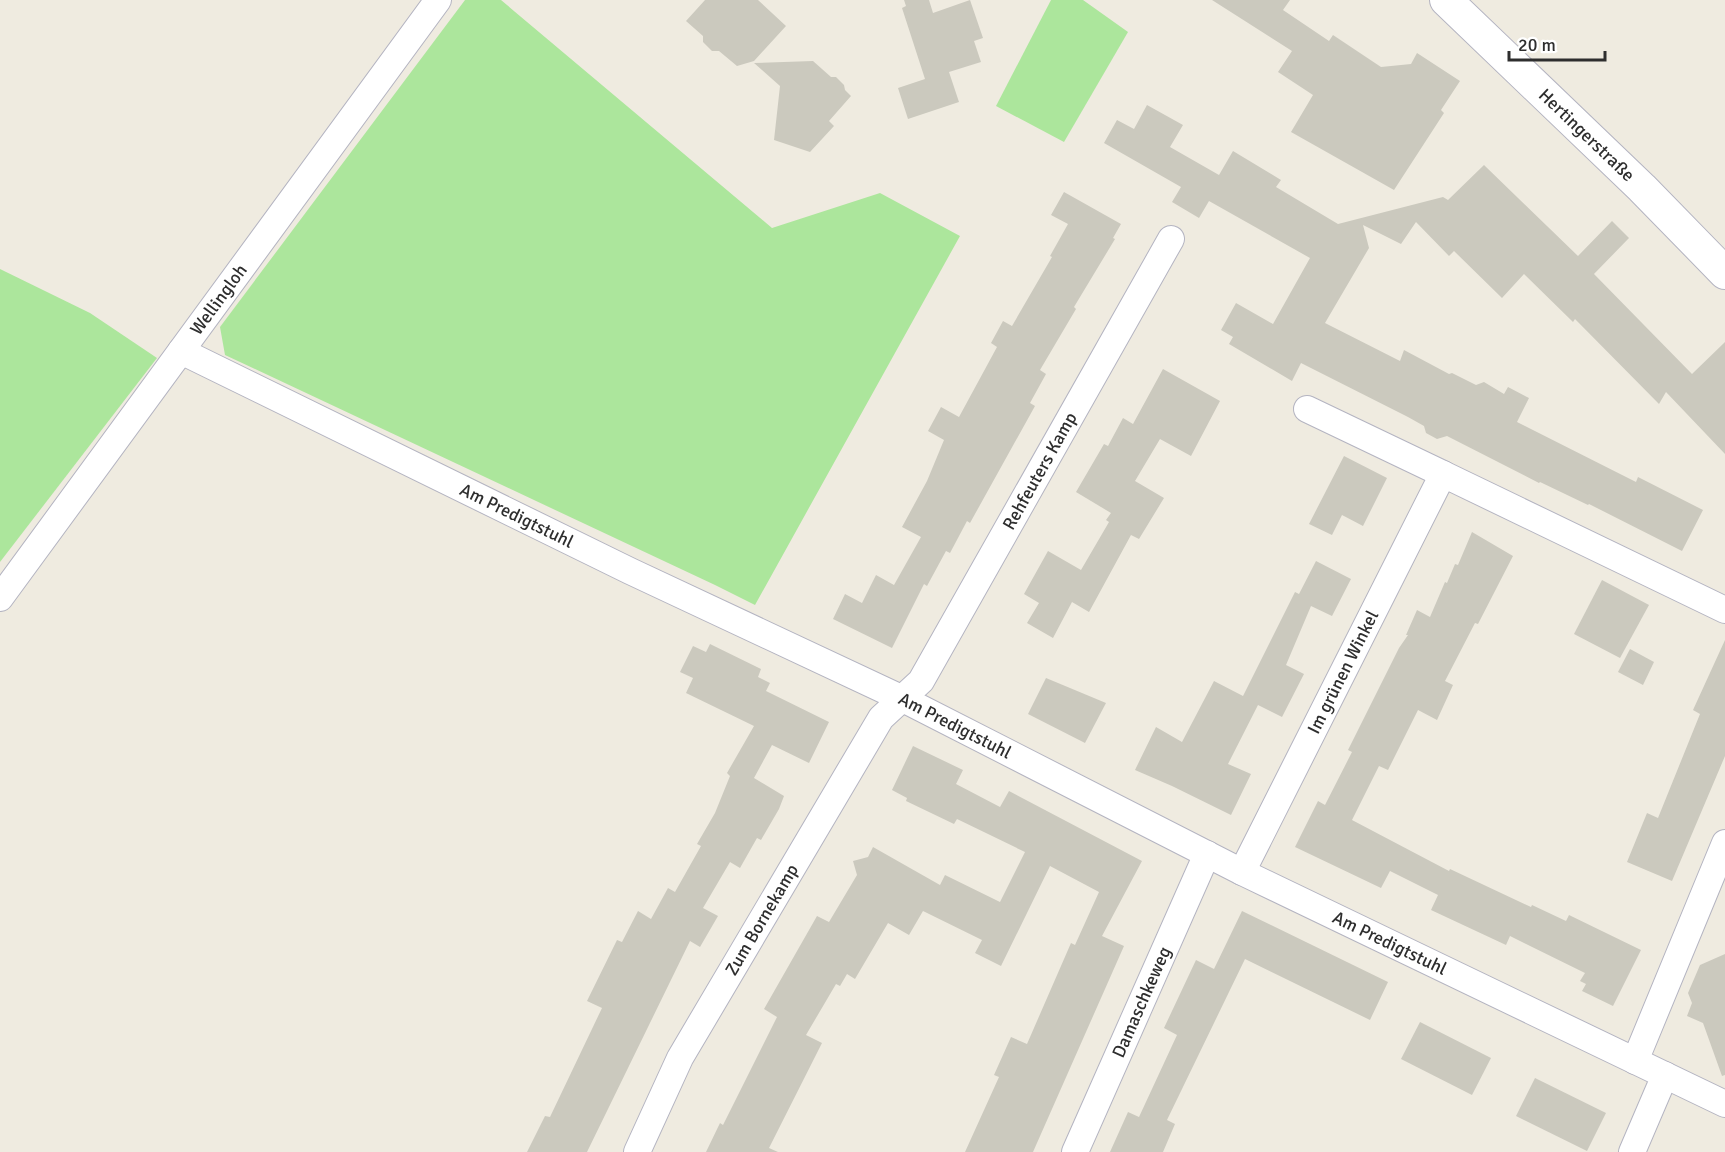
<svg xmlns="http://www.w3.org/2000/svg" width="1725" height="1152" font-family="Signika,sans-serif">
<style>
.green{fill:#ace69c}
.building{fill:#cbc9be}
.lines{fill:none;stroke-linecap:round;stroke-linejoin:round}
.minor-casing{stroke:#b4b4c1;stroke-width:28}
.tertiary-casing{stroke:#b4b4c1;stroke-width:34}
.minor{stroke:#fff;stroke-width:26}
.tertiary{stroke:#fff;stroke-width:32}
.labels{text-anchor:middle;stroke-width:4.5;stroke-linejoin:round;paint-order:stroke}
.street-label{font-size:18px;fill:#2e2e2e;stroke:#fff}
</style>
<rect width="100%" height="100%" fill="#efebe0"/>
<g class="green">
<path d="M 465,0 L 501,0 L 772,228 L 880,193 L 960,236 L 755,605 L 715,585 L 225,355 L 220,327 Z"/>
<path d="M 1051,0 L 1083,0 L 1128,32 L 1064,142 L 996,106 Z"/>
<path d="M 0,269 L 90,313 L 157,358 L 0,562 Z"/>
</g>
<g class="building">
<path d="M 705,0 L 758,0 L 786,26 L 754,61 L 737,66 L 719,51 L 712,51 L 703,42 L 703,36 L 686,21 Z"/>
<path d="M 904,0 L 929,0 L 933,13 L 970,0 L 983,38 L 974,41 L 981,62 L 949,72 L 959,102 L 908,119 L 898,88 L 925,79 L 902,8 L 906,6 Z"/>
<path d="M 1212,0 L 1290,0 L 1283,10 L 1329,41 L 1333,35 L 1381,67 L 1411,64 L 1417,53 L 1460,81 L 1441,110 L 1444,113 L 1394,190 L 1291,132 L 1313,95 L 1278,72 L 1292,51 Z"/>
<path d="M 813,61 L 831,77 L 836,77 L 844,85 L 845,90 L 851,96 L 829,121 L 834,126 L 810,152 L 774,140 L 780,86 L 754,63 Z"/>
<path d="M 1147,105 L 1183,125 L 1170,147 L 1219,175 L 1233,151 L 1281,180 L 1276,187 L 1338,224 L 1443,197 L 1448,200 L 1484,165 L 1578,256 L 1612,221 L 1629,238 L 1594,274 L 1692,374 L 1725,342 L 1725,454 L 1666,392 L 1659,404 L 1575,319 L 1573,322 L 1524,274 L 1502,298 L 1454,251 L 1449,256 L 1416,222 L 1401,244 L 1363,225 L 1369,248 L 1325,323 L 1400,361 L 1404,350 L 1449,374 L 1452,373 L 1476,385 L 1484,382 L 1504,394 L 1508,387 L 1529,398 L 1517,422 L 1636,482 L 1638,477 L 1703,510 L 1682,551 L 1589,504 L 1588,505 L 1540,482 L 1539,483 L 1447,436 L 1437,439 L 1426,433 L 1424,426 L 1408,417 L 1301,363 L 1292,381 L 1229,344 L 1233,337 L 1221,330 L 1236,303 L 1273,324 L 1310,258 L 1209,201 L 1199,218 L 1172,202 L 1181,187 L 1104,143 L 1117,120 L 1134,129 Z"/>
<path d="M 1064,192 L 1121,224 L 1113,238 L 1115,239 L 1074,307 L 1076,309 L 1040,370 L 1046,374 L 1030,403 L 1035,406 L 970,523 L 967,521 L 950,553 L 946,551 L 927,586 L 924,584 L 892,648 L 833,619 L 845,594 L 862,603 L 876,575 L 894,585 L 921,537 L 902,527 L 927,481 L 944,440 L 928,431 L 941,407 L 959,417 L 997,347 L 991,343 L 1003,321 L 1012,326 L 1052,257 L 1050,256 L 1068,224 L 1051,215 Z"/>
<path d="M 1163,369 L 1220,401 L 1191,456 L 1160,439 L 1135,481 L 1164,498 L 1139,539 L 1131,535 L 1089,612 L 1072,602 L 1053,638 L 1027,623 L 1039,603 L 1024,594 L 1048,551 L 1081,570 L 1109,522 L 1106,520 L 1111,513 L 1076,492 L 1104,444 L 1108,446 L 1123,418 L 1133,424 Z"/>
<path d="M 1344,456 L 1387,478 L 1363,526 L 1342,515 L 1332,535 L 1309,524 Z"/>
<path d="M 1472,532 L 1513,556 L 1478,624 L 1475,623 L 1445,681 L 1453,685 L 1437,720 L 1418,710 L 1388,770 L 1379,766 L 1352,820 L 1449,871 L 1450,869 L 1531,907 L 1532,905 L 1566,921 L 1569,915 L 1641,950 L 1613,1006 L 1582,991 L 1586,984 L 1580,981 L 1585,973 L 1510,936 L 1506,945 L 1431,910 L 1438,895 L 1390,871 L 1381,888 L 1295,847 L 1318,801 L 1325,805 L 1352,752 L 1348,750 L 1399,648 L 1408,635 L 1406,635 L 1417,610 L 1430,617 L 1445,582 L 1447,583 L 1455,564 L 1458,565 Z"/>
<path d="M 1316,561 L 1351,579 L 1332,616 L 1311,606 L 1286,665 L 1304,674 L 1282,717 L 1258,705 L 1228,764 L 1251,774 L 1231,815 L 1172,786 L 1135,770 L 1156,727 L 1182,742 L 1214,681 L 1243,696 L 1295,592 L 1299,594 Z"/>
<path d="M 1602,580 L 1649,605 L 1620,658 L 1574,634 Z"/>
<path d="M 1725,640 L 1725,756 L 1672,881 L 1627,862 L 1647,813 L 1658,818 L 1700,714 L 1693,710 Z"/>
<path d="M 710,644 L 761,669 L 758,677 L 770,683 L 766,691 L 829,722 L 809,763 L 772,745 L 754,778 L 784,796 L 779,809 L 761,840 L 757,838 L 740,868 L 730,862 L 703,908 L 718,916 L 700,947 L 690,941 L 587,1152 L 527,1152 L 545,1116 L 550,1117 L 602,1008 L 587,1001 L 617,940 L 622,942 L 638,911 L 651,919 L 668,888 L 675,892 L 701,846 L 697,844 L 715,813 L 730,776 L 727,773 L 754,726 L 686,693 L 693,678 L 680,672 L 693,646 L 706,652 Z"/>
<path d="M 1630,649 L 1654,662 L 1643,685 L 1618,672 Z"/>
<path d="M 1046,678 L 1106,703 L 1085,743 L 1028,714 Z"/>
<path d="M 913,746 L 963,770 L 956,784 L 1000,807 L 1009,791 L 1142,861 L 1102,936 L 1124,946 L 1033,1152 L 965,1152 L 999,1077 L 994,1075 L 1011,1037 L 1027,1044 L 1071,943 L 1075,945 L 1099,892 L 1050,866 L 1001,966 L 975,953 L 982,940 L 923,911 L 909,935 L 888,923 L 855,979 L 847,974 L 840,986 L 836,984 L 806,1035 L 822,1043 L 769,1148 L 778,1152 L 706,1152 L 720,1123 L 723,1125 L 777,1017 L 764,1009 L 817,916 L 829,922 L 857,875 L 853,861 L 868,857 L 873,847 L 940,885 L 945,875 L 1000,902 L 1025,852 L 957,819 L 954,824 L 906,801 L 907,798 L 892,790 Z"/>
<path d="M 1242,911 L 1388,982 L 1370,1020 L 1245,959 L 1167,1120 L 1175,1124 L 1163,1152 L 1110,1152 L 1128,1112 L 1139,1117 L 1177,1035 L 1164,1028 L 1196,960 L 1214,969 Z"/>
<path d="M 1725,954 L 1725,1075 L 1722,1076 L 1703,1023 L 1687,1016 L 1692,1003 L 1688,993 L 1700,965 Z"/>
<path d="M 1420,1022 L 1491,1058 L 1472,1095 L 1401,1059 Z"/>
<path d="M 1535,1078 L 1606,1113 L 1587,1151 L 1516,1116 Z"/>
</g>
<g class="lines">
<defs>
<g id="minor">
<path id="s1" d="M 181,351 L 630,571 L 903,699 L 1242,872 L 1725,1104"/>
<path d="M 1307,409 L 1443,474"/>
<path id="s2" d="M 0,598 L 438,0"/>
<path id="s3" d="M 1242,872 L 1443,474 L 1725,610"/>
<path d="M 1635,1061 L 1725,843"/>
<path id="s4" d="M 637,1152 L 680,1058 L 881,718 L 921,681 L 1171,239"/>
<path id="s5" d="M 1075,1152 L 1207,854"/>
<path d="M 1632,1152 L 1665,1075"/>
</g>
<g id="tertiary">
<path id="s6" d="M 1446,0 L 1642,188 L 1725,273"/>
</g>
</defs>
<use href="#minor" class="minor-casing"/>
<use href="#tertiary" class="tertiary-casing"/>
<use href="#minor" class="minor"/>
<use href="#tertiary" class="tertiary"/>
</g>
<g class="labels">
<g class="street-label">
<text dy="6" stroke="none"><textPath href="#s6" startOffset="195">Hertingerstraße</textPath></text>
<text dy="6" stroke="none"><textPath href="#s2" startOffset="370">Wellingloh</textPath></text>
<text dy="6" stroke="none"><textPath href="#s4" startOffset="794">Rehfeuters Kamp</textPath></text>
<text dy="6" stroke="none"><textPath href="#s1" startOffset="374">Am Predigtstuhl</textPath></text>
<text dy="6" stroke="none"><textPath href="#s3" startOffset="224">Im grünen Winkel</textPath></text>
<text dy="6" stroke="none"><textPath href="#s1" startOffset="860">Am Predigtstuhl</textPath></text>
<text dy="6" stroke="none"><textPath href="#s4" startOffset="264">Zum Bornekamp</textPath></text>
<text dy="6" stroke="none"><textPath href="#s1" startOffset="1346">Am Predigtstuhl</textPath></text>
<text dy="6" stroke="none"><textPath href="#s5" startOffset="164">Damaschkeweg</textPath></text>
</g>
</g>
<path d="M1509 51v9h96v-9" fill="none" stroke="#2e2e2e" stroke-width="3"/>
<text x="1518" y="51" font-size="18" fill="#2e2e2e" stroke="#ffffff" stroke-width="4.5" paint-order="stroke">20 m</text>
</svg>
